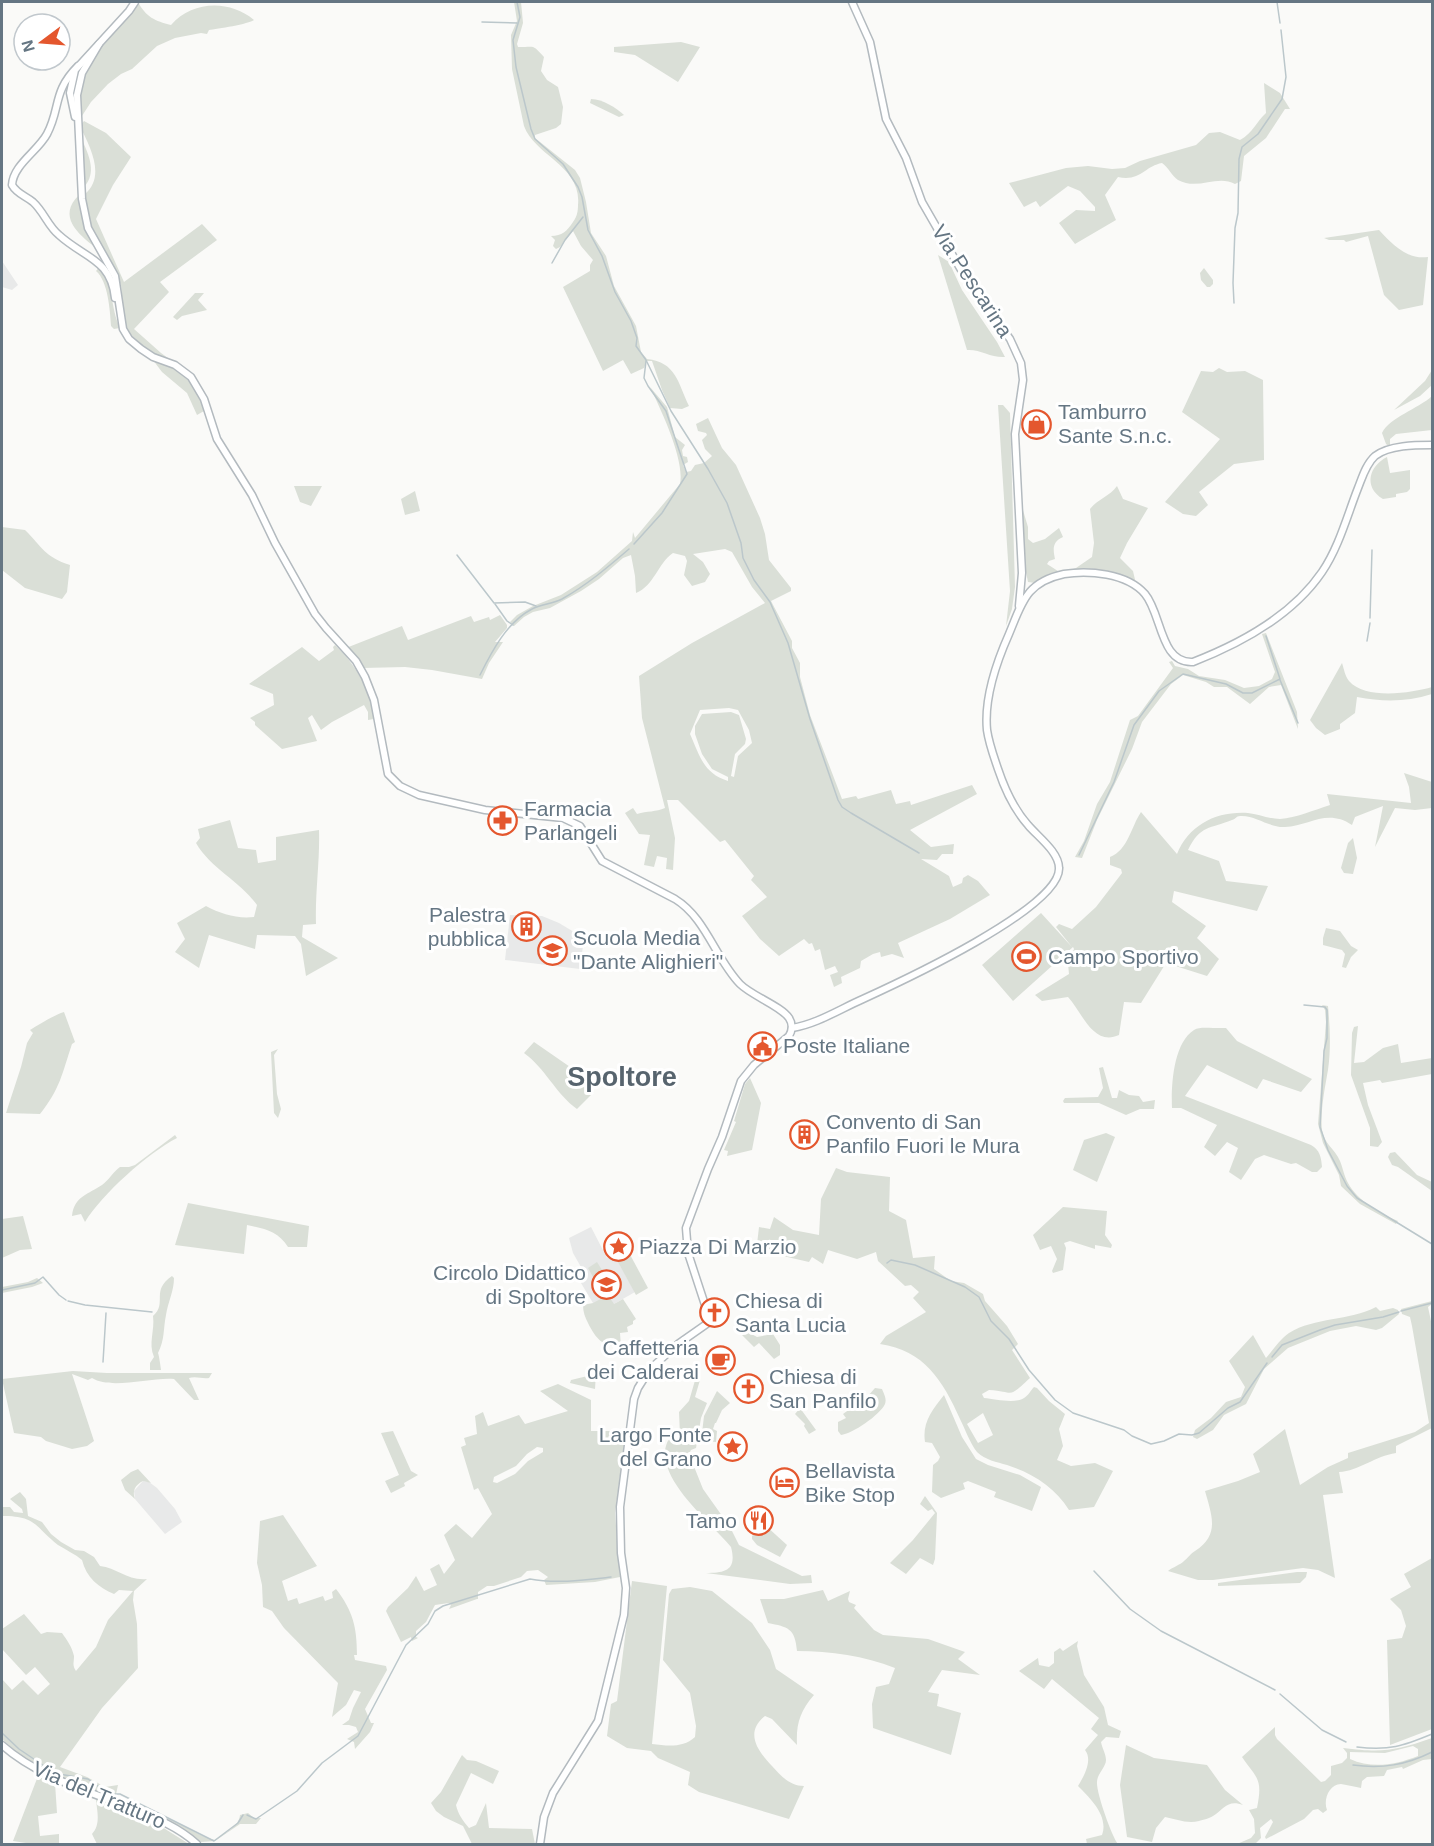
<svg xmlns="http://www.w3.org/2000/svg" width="1434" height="1846" font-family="Arial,sans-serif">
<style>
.built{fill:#e8e9e9}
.green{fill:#dadfd7;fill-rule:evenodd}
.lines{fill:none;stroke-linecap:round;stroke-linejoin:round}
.stream{stroke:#bbc7cb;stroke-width:1.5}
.secondary-casing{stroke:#b3babf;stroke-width:9}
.secondary{stroke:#fff;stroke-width:6}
.labels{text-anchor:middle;stroke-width:6;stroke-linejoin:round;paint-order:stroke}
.street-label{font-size:21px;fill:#657683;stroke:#fff}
.poi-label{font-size:21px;fill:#657683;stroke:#fff;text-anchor:start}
.district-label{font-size:27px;font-weight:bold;fill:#57646e;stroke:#fff}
</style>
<rect width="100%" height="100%" fill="#fafaf8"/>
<g class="built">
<path d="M 2,261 L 18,285 L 12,290 L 2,287 Z"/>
<path d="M 510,915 L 542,916 L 559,923 L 584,938 L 580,969 L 505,960 Z"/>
<path d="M 591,1227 L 607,1258 L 614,1255 L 635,1292 L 614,1304 L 593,1303 L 578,1278 L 585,1274 L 573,1253 L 569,1238 Z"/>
<path d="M 143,1481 L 149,1482 L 157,1488 L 175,1509 L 182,1522 L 165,1534 L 135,1499 L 134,1491 Z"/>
</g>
<g class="green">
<path d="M 138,2 C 146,17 155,21 171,25 C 193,0 230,0 254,20 C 249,24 217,29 209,30 L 207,34 L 201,33 L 175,38 L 157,46 L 132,69 L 121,74 L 108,84 L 91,102 L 80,119 C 80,108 79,97 82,86 C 89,52 118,28 138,2 Z"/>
<path d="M 514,2 L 521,2 L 523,23 L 517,44 L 518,47 C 536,47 532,44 544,57 L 541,71 L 547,80 L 558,87 L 563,107 L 561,124 L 556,128 L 535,135 L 535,138 L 575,170 L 580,178 L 586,202 L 591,233 L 606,256 L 614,286 L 636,326 L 641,352 L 647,359 C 676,362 678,383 689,406 L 682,409 L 670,408 L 662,390 L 652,361 L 647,361 L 644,368 L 631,374 L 623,360 L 603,371 L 563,287 L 590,271 L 590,265 L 593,260 L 581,246 L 573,231 L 560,247 L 556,249 L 553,246 L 555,240 L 551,236 C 562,236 567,231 573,222 C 577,217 578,211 578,205 C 582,166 535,156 524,126 L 512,69 L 511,35 L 517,21 Z"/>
<path d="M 681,42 L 700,47 L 678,82 L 635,55 L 614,52 L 614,47 Z"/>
<path d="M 1264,83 L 1280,93 L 1290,109 L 1285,109 L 1266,138 L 1244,156 L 1241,181 L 1235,184 C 1217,174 1198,191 1178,180 C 1172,176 1168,167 1162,163 C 1145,166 1140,182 1118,177 L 1105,195 L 1116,220 L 1075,244 L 1059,223 L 1076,210 L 1095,211 L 1095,207 L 1080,191 L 1068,186 L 1040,207 L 1036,201 L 1024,207 L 1009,183 L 1066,168 L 1088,166 L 1112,169 L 1125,168 L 1140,161 L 1196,145 L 1209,133 L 1220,132 L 1240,140 C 1253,133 1256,122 1266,113 Z"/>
<path d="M 591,99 C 603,99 616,108 624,115 L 619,117 L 590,103 Z"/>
<path d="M 84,121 L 106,133 L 131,157 L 113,185 L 96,219 L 124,282 L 202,224 L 217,240 L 160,282 L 169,292 L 134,329 L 161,353 L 194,377 L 208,400 L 204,411 L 197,415 L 187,393 L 162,372 L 153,360 L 151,353 L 128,332 L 124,319 L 121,285 L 92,228 L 86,209 L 85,194 C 106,176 90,147 80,126 Z"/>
<path d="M 82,140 C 89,155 97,173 84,187 Z"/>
<path d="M 79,195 L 82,217 L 95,247 C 78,234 57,216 79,195 Z"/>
<path d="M 1379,230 C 1392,244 1407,260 1428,257 L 1423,305 L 1399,310 L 1384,295 L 1368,236 L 1346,242 L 1344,240 L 1329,240 L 1324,238 Z"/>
<path d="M 938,255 L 949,262 L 962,290 L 997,342 L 1005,357 C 991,358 980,349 967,350 Z"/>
<path d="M 100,266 C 114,285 110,308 120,328 L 114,329 L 111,326 C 110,310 108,281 96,271 Z"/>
<path d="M 1204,268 L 1213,280 L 1213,284 L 1210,287 L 1207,287 L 1201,280 L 1200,273 Z"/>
<path d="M 195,293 L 204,293 L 198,300 L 207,310 L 182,316 L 177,320 L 173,317 Z"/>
<path d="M 1219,368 L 1227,372 L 1245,371 L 1263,380 L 1264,460 L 1234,464 L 1199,492 L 1208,505 L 1196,516 L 1183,514 L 1165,502 L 1220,439 L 1182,412 L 1201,371 L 1213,372 Z"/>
<path d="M 1432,370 L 1432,385 L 1420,396 L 1394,410 L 1425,381 Z"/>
<path d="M 650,387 L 667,407 L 675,437 L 685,445 L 682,450 L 683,456 L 687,457 L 688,462 L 683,465 L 686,472 L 691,471 L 695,465 L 704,463 L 712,456 L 705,449 L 702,440 L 707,435 L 706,433 L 698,431 L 696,424 L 708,418 L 722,448 L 736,465 L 760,518 L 765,534 L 769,560 L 791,588 L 791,591 L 771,601 L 792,641 L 792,648 L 800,663 L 800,677 L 810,715 L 842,799 L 856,796 L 858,799 L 891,790 L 896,804 L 910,801 L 911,805 L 972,785 L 977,794 L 910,830 L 931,847 L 954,844 L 953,854 L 942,854 L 937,860 L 921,859 L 949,876 L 953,887 L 962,883 L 963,878 L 968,875 L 978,881 L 990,895 L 950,919 L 898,943 L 904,958 L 892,954 L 881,957 L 880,952 L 873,954 L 861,961 L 860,968 L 841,977 L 842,983 L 834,987 L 830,975 L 838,972 L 835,966 L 825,970 L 820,949 L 815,951 L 812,943 L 809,944 L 804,939 L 779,956 L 760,939 L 742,916 L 767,897 L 751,880 L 754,876 L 725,840 L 720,842 L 678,800 L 667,800 L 675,838 L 673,870 L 666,869 L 667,858 L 657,856 L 654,867 L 644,865 L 650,835 L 639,834 L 625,813 L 633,808 L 637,814 C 647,811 656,812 665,808 L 642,718 L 639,676 L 692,643 L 765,603 L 752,587 L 732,552 L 725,549 L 693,554 L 703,562 L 710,574 L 705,582 L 692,586 L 684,575 L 687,561 L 685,556 L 673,553 C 658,563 654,586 636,593 L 635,576 L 631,555 L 623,558 L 599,579 L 581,591 L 550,608 L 533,612 L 524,617 L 514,626 L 510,622 L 517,615 L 533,606 L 561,595 L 597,572 L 632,541 L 633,532 L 635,538 L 680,484 C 685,460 661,410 650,387 ZM 729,708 L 738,710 L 749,730 L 752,743 L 738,756 L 734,777 L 731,776 L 735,754 L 745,744 L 746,739 L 739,715 L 731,712 L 702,714 L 695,726 L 695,734 L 702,754 L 712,769 L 728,777 L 728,781 C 703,773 700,756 690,734 L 700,710 Z"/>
<path d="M 1432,396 L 1432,430 L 1396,434 L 1390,439 L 1390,447 L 1386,444 L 1382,433 C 1390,417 1418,409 1432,396 Z"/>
<path d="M 998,405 L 1003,405 L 1010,413 L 1015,587 L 1012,609 L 1006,626 L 1010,591 Z"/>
<path d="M 1387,457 L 1390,473 L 1410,470 L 1410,489 L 1407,492 L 1396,494 L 1396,497 L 1383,499 C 1363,487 1369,466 1387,457 Z"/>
<path d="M 294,486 L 322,486 L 311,506 L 300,502 Z"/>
<path d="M 1117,486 L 1123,499 L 1148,508 L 1127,543 L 1120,558 L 1133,571 L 1136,584 L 1110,574 L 1050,576 L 1035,583 L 1028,582 L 1024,562 L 1022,507 L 1028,527 L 1028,539 L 1033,543 L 1045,539 L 1059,528 L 1063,537 C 1052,542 1053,549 1055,559 L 1049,561 L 1047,564 L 1061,573 L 1076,568 L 1092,557 L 1094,543 L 1090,509 C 1098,499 1110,496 1117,486 Z"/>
<path d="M 415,491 L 420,511 L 405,515 L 401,499 Z"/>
<path d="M 2,527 L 25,530 C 42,547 45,557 70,565 L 67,592 L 62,599 L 25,588 L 2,570 Z"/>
<path d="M 500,615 L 507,625 L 507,628 L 495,642 L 503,642 L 489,663 L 482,679 L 432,670 L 405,667 L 363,668 L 346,648 L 402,626 L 408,640 L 471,616 L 474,622 L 489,617 L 490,620 Z"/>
<path d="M 1266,633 L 1297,712 L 1298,729 L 1281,685 L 1269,687 L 1250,704 L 1227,687 L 1214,687 L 1206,682 L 1183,675 L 1171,684 L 1142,722 L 1132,749 L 1097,820 L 1082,858 L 1075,857 L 1084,841 L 1097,804 L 1110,782 L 1130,720 L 1138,716 L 1173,668 L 1169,662 L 1172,661 L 1175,666 L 1188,669 L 1199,676 L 1225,680 L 1244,688 L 1259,686 L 1272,679 L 1275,672 L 1262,634 Z"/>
<path d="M 335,645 C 357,666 370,689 374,719 L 368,720 L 368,712 L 364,705 L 332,722 L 321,730 L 312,715 L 308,718 L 317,741 L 282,749 L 255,725 L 255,722 L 250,718 L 274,705 L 273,694 L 249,684 L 302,647 L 319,661 L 334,650 L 333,647 Z"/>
<path d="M 1342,663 C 1344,669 1345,676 1349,681 C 1365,700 1412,693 1432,687 L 1432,694 C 1406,702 1384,702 1357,697 L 1355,713 L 1340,724 L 1340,729 L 1325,735 L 1316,728 L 1310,720 Z"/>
<path d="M 1404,773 L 1432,782 L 1432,808 L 1415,810 L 1395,808 L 1375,847 L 1383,806 L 1355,817 L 1352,825 C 1327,808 1309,826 1285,827 C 1269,828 1256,815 1240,816 C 1236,816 1236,819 1232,820 C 1210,829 1200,825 1188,850 L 1219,861 L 1226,881 L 1268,886 L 1257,911 L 1174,891 L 1172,902 L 1206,926 L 1197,938 L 1219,959 L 1207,976 L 1166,963 L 1141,1003 L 1124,1002 L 1119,1035 C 1093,1047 1082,1012 1068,997 L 1042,1001 L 1035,995 L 1069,974 L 1068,964 L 1074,949 L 1073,947 L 1013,1001 L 982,965 L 1041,913 L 1072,947 L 1056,927 L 1059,924 L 1072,929 L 1096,907 L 1119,877 L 1122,873 L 1121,869 L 1110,865 L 1110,857 C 1128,850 1131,827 1141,812 L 1177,854 C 1189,825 1216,811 1248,813 C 1258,814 1269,819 1280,819 C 1296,818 1314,810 1330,805 L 1327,794 L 1411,803 L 1409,787 Z"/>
<path d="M 230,820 L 238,848 L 256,850 L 258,863 L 276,860 L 276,837 L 319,830 C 320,861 315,892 316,924 L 303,925 L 302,937 L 338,958 L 306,976 L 301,944 L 295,936 L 257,935 L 255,949 L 209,935 L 199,968 L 175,952 L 185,939 L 177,923 L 206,906 C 221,914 237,919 254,917 L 257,905 C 240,881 211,869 196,843 L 200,838 L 198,829 Z"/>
<path d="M 1353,838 L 1357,858 L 1353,874 L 1344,873 L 1341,868 L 1348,843 Z"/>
<path d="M 1326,928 L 1340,931 L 1351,946 L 1358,950 L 1351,957 L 1346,968 L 1342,967 L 1345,954 L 1342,950 L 1323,945 L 1323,938 Z"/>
<path d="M 1322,1005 L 1328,1006 C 1330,1027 1331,1049 1328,1070 C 1325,1087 1320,1112 1322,1130 C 1324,1144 1335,1149 1340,1161 C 1343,1168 1344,1176 1348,1183 C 1357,1200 1380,1214 1398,1221 L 1396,1224 L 1360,1204 L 1341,1186 L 1339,1175 L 1323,1143 L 1318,1124 L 1326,1022 L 1325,1010 Z"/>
<path d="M 64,1012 L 75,1042 L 72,1044 C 62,1074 60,1089 40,1114 L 6,1113 L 21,1067 L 27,1043 L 33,1033 L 30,1030 C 40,1024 54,1015 64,1012 Z"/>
<path d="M 1358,1026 L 1354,1063 L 1364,1062 L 1383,1048 L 1398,1044 L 1401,1063 L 1432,1058 L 1432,1074 L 1382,1083 L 1380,1080 L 1363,1083 L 1368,1105 L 1382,1142 L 1378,1147 L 1370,1146 L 1370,1128 L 1351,1075 L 1352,1033 L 1354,1027 Z"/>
<path d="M 1213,1028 L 1226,1028 L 1237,1041 L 1312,1079 L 1301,1092 L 1263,1079 L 1257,1089 L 1207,1065 L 1185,1096 L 1311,1145 C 1320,1150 1321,1157 1322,1167 L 1317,1172 L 1312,1172 L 1296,1163 L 1291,1164 L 1264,1155 L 1255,1159 L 1241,1180 L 1229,1172 L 1238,1148 L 1227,1142 L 1215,1156 L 1204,1147 L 1217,1125 L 1181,1108 L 1172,1108 C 1171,1087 1173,1043 1194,1030 C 1199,1027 1207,1028 1213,1028 Z"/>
<path d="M 534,1042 L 573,1069 L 570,1075 L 594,1092 L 577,1109 C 556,1094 545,1068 524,1053 Z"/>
<path d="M 278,1049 L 274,1055 L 277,1094 L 281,1109 L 278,1118 L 274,1113 L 271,1052 Z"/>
<path d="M 1103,1067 L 1112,1098 L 1117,1098 L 1119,1090 L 1129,1095 L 1139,1096 L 1143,1102 L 1155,1100 L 1154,1109 L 1140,1109 L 1126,1115 L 1099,1103 L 1064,1103 L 1063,1101 L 1065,1098 L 1098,1097 L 1103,1088 L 1099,1068 Z"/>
<path d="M 750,1078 L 761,1103 L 752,1150 L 727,1156 L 728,1151 L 724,1150 L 736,1122 L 734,1121 L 745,1084 Z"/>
<path d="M 1106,1133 L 1115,1137 L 1097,1182 L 1073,1170 L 1084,1140 Z"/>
<path d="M 175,1135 L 177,1138 C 148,1153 102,1194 85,1222 L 81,1214 L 72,1216 C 74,1196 89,1194 102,1185 C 109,1180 113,1172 120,1167 L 129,1167 L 135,1165 Z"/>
<path d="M 1395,1152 L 1417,1175 L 1432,1182 L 1432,1191 L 1398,1167 L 1392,1165 L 1388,1157 L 1390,1153 Z"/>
<path d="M 836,1168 L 847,1172 L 890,1177 L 889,1211 L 906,1220 L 913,1258 L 935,1256 L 934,1269 L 951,1281 L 964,1283 L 983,1294 L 985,1301 L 1007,1326 L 1018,1344 L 1012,1350 L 1030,1378 C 1007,1399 1017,1392 989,1390 L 982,1394 L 984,1398 C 995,1399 1015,1404 1024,1398 C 1028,1396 1031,1390 1034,1387 L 1037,1388 L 1049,1401 L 1065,1414 L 1059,1429 L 1063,1446 L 1057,1460 L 1071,1466 L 1095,1463 L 1113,1471 L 1094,1507 L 1069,1510 C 1055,1487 1032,1473 1007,1465 C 997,1462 985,1460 977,1452 C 970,1443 965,1429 960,1419 C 943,1381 924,1350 880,1344 L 886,1336 L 926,1312 L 913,1298 L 919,1292 L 911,1285 L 905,1286 L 878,1261 L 876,1252 L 857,1259 L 828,1250 L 823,1264 L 812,1257 L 809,1262 L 770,1253 L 767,1256 L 756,1253 L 759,1227 L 770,1229 L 774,1217 L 793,1230 L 819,1235 L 821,1199 ZM 983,1413 L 993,1435 L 978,1443 L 967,1424 Z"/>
<path d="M 188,1203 L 309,1226 L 307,1247 L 288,1247 C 278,1231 265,1229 247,1225 L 244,1254 L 175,1245 Z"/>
<path d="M 1063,1207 L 1107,1211 L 1105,1235 L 1112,1245 L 1111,1248 L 1095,1245 L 1095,1249 L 1070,1241 L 1064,1243 L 1066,1248 L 1063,1270 L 1053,1273 L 1052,1271 L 1057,1259 L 1051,1246 L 1040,1250 L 1033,1235 Z"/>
<path d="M 23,1216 L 32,1249 L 20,1250 L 2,1258 L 2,1219 Z"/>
<path d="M 627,1249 L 648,1288 L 636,1295 L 614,1255 Z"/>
<path d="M 597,1262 L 607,1278 L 597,1284 L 588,1268 Z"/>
<path d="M 172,1276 L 174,1278 C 174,1291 168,1302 166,1315 C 163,1330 165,1339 158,1353 C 159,1355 161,1369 161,1370 L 150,1370 L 150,1363 L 154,1357 C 148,1343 155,1331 153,1316 C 168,1303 150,1291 172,1276 Z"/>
<path d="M 37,1278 L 43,1283 L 32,1287 L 2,1293 L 2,1287 L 28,1282 Z"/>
<path d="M 608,1295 L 614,1304 L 623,1299 L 636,1319 L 633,1321 L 633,1324 L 627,1327 L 628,1332 L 620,1333 L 621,1347 C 602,1346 596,1339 588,1323 C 585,1317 583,1312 583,1305 L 593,1303 Z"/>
<path d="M 1432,1301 L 1432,1304 L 1428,1307 L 1432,1326 L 1432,1428 L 1396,1446 L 1396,1453 C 1375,1456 1359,1471 1339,1472 L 1343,1493 L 1323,1495 L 1335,1578 L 1318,1570 L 1303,1568 L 1213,1580 L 1198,1580 L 1168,1571 C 1173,1567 1180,1565 1184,1561 C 1188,1558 1191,1553 1195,1551 C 1220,1535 1212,1516 1205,1491 L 1238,1481 L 1260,1472 L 1253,1454 L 1285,1429 L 1300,1485 L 1328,1467 L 1348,1458 L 1348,1453 L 1415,1432 L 1429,1423 L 1412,1326 L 1410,1317 L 1402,1314 L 1401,1309 Z"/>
<path d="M 1376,1307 L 1380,1311 L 1393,1308 L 1398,1310 L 1399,1314 L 1382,1328 L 1376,1330 L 1356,1326 L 1330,1331 L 1288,1348 L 1264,1369 L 1246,1404 L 1224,1415 L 1213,1430 L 1197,1439 L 1193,1437 L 1195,1430 L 1211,1418 L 1226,1402 L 1241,1397 L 1245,1387 L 1229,1361 L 1253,1335 L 1266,1358 C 1273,1350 1280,1339 1289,1333 C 1315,1317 1349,1321 1376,1307 Z"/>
<path d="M 746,1331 L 757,1337 L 773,1334 L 780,1345 L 780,1355 L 774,1359 L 759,1343 L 754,1347 L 742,1335 Z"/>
<path d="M 73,1371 L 107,1373 L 212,1373 L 209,1378 C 202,1379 196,1376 189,1378 L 199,1400 L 194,1400 L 174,1379 C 151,1377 111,1390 92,1378 L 88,1380 L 72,1374 L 94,1441 L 87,1446 L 72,1449 L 46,1441 L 41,1437 L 14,1433 L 2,1379 Z"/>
<path d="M 596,1374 L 595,1389 L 570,1383 L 571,1380 Z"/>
<path d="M 696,1377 L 700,1380 L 695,1397 L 707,1403 L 701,1418 L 696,1448 L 691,1450 L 689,1454 L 703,1489 L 730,1527 L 739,1545 L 802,1576 L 811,1575 L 812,1583 L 790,1584 L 706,1573 C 726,1573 737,1570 731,1547 C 711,1523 662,1484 665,1450 C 666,1446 667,1440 671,1438 C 673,1436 677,1436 680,1435 L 679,1412 L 689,1401 Z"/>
<path d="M 558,1384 L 591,1400 L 591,1431 L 626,1431 L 615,1513 L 620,1577 L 595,1582 L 546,1585 L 544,1580 L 548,1577 L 538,1570 L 527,1571 L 521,1577 L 494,1586 L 487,1586 L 478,1592 L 478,1599 L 477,1599 L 449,1609 L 451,1605 L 449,1603 L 435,1605 L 426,1622 L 416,1631 L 416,1637 L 418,1638 L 412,1641 L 411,1637 L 401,1642 L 386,1611 L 388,1607 L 408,1588 L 416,1576 L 424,1591 L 437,1585 L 430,1569 L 439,1564 L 444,1574 L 455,1560 L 444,1535 L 456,1524 L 472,1538 L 492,1514 L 478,1488 L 474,1490 L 461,1447 L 466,1445 L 464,1438 L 477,1434 L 475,1416 L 483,1412 L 488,1426 L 519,1415 L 525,1424 L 568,1411 L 540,1391 ZM 537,1447 L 543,1448 L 543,1452 L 528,1461 L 515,1474 L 497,1483 L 493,1482 L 494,1477 L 516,1466 L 527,1454 Z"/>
<path d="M 875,1388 L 882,1389 C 884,1394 887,1399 885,1404 C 880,1415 852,1434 841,1435 L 838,1431 L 838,1422 L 846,1418 L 843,1414 L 868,1396 Z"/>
<path d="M 717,1391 L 730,1403 L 722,1410 L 716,1423 L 715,1423 L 713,1429 L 717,1431 L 716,1442 L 707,1441 L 707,1434 L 702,1433 L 704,1416 Z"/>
<path d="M 944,1395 L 962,1437 L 976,1459 L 988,1465 L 1020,1475 L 1041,1487 L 1032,1511 L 994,1497 L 996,1492 L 968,1481 L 963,1483 L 965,1489 L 941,1498 L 932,1492 L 933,1465 L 938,1461 L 940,1457 L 932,1443 L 925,1442 C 922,1423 932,1410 944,1395 Z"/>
<path d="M 800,1408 L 816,1430 L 809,1434 L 804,1426 L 805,1424 L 795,1414 Z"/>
<path d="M 393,1431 L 411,1471 L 418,1475 L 404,1483 L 405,1486 L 391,1493 L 385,1481 L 399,1475 L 381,1433 Z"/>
<path d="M 138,1469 L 151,1483 L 143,1481 C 135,1485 132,1491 135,1499 L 125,1490 L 121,1480 L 131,1472 Z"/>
<path d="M 20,1492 L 26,1499 L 28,1516 L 42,1522 L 51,1534 L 61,1542 L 75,1550 L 84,1551 L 94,1557 L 100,1566 C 117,1568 128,1581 147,1579 L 134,1591 L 133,1600 L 137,1624 L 138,1668 L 102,1708 L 60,1767 L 87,1777 L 105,1787 L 118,1785 L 115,1799 L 51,1774 L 28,1762 L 2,1739 L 2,1679 L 12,1690 L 23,1680 L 38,1695 L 50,1684 L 35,1667 L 26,1675 L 2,1649 L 2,1629 L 24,1614 L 41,1634 L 47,1632 L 62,1633 C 67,1640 72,1647 74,1656 C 74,1663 72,1665 76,1671 L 96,1647 L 108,1620 L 133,1591 L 119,1590 L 114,1594 C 99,1588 86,1577 82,1560 C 75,1554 66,1550 58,1545 C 34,1526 37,1516 2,1516 L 2,1507 L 10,1507 L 14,1512 L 23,1513 L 22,1509 L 10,1499 Z"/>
<path d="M 925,1496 L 937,1513 L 935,1559 L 933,1565 L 920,1558 L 906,1574 L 890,1563 L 913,1540 L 935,1513 L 932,1509 L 928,1511 L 920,1504 Z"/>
<path d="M 283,1515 L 317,1566 L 282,1581 L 288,1601 L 297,1598 L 299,1604 L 323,1596 L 325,1601 L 333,1598 L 332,1592 L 336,1589 C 353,1611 357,1627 357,1655 L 354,1655 L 355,1660 L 386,1666 L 387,1670 L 365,1709 L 371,1723 L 374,1723 L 370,1732 L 355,1749 L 354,1742 L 347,1739 L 358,1732 L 356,1727 L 349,1725 L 342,1725 L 349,1720 L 353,1708 L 361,1692 L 354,1690 L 346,1705 L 332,1717 L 338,1683 L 284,1628 L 272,1611 L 263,1607 L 262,1585 L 257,1563 L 260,1521 Z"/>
<path d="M 765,1525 L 787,1545 L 780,1557 L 757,1545 L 752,1539 L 752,1536 Z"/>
<path d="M 1432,1558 L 1432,1729 L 1390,1745 L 1387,1640 L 1402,1638 L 1406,1626 L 1401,1610 L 1390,1599 L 1411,1587 L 1404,1574 Z"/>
<path d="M 1297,1572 L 1307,1572 L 1306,1577 L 1300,1583 L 1218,1586 L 1218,1583 Z"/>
<path d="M 632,1581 L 667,1586 L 652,1744 C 668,1746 683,1748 695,1737 L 696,1726 L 690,1693 L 663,1660 L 669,1594 L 672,1589 L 690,1587 L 712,1591 L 752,1623 L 770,1650 L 776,1669 L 814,1695 C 800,1711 796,1724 797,1745 L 772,1719 L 765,1716 C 744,1733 758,1751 772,1766 C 781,1776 790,1786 804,1786 L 789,1819 L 699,1792 L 688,1785 L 690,1772 L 658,1758 L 651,1751 L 627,1748 L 607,1736 L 611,1704 L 617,1701 Z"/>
<path d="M 823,1590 L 828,1601 L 850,1591 L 848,1599 L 849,1602 L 856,1605 L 854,1608 L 874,1630 L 883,1635 L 928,1639 L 965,1652 L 958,1659 L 980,1675 L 942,1670 L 928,1692 L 939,1694 L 937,1706 L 961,1713 L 951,1755 L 873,1728 L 872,1704 L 876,1687 L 889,1684 L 895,1668 C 864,1656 831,1651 797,1651 C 795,1628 788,1627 768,1623 L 760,1599 L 784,1599 Z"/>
<path d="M 1078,1641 L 1077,1646 L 1084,1675 L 1104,1707 L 1108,1725 L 1121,1731 L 1119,1738 L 1106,1737 L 1101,1742 C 1102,1748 1106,1754 1106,1760 C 1106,1767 1097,1774 1097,1782 C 1096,1792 1112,1837 1118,1844 L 1087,1844 L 1086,1839 L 1102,1835 C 1109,1816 1090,1798 1078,1786 C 1084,1776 1093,1760 1085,1750 L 1098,1735 L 1091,1729 L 1099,1718 L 1052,1679 L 1044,1689 L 1019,1671 L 1038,1658 L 1039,1665 L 1049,1667 L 1054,1663 L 1054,1652 L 1060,1648 L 1063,1651 Z"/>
<path d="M 1275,1727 L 1275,1735 L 1277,1739 L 1321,1782 L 1325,1781 L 1331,1775 L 1331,1766 L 1342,1763 L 1347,1758 L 1347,1753 L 1343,1748 C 1382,1753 1395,1751 1432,1738 L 1432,1759 L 1423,1760 L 1403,1769 L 1402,1767 L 1387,1770 L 1384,1776 L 1367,1777 L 1362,1781 L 1361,1788 C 1355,1787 1348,1785 1341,1784 C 1329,1784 1323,1800 1327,1810 L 1323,1813 L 1318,1809 L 1313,1810 L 1304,1819 L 1266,1839 L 1265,1837 L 1273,1822 L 1271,1819 L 1260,1828 L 1261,1838 L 1255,1844 L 1237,1844 L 1251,1838 L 1255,1833 L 1254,1819 L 1249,1810 L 1257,1808 C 1263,1778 1257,1779 1242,1757 ZM 1413,1746 L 1418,1749 L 1418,1756 C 1395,1765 1372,1769 1350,1759 L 1350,1752 L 1385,1753 Z"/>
<path d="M 1126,1745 L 1154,1758 L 1207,1765 L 1225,1790 L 1243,1805 C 1228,1799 1224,1809 1213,1816 C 1210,1818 1203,1820 1199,1821 C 1187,1824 1176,1819 1165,1817 L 1156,1828 L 1152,1842 L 1127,1837 L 1120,1785 Z"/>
<path d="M 462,1755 L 467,1760 L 476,1761 L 499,1771 L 493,1784 L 471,1773 L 456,1805 C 458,1814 463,1821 469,1828 L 476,1825 L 486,1803 L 489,1828 L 532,1829 L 535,1844 L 472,1844 L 463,1826 L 444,1817 L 436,1811 L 431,1803 L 441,1792 Z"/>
<path d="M 38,1776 L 55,1783 L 57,1813 L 38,1816 L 40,1836 L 59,1834 L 59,1844 L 26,1844 L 26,1843 L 13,1841 Z"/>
<path d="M 96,1799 L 162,1827 L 189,1844 L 174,1844 L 174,1843 L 173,1844 L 97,1844 L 92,1834 C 101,1824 97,1812 96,1799 Z"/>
<path d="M 248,1813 L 254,1818 L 261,1818 L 256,1824 L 240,1824 L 215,1841 L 201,1842 L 164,1817 C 182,1822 198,1837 215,1840 C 224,1833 239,1827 240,1815 Z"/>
</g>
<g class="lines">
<g class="stream">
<path d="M 517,2 L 520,17 L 513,40 L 516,67 L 531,129 L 535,139 L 563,164 L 578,187 L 582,197 L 588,230 L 602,256 L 615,292 L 631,321 L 637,338 L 636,346 L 646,360 L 671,411 L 708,469 L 727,503 L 741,543 L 743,558 L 754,580 L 770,602 L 788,643 L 810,719 L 838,800 L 842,807 L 851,813 L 919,853"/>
<path d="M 1277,2 L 1280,23"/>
<path d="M 482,22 L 517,23"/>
<path d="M 552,263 L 565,240 L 583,217"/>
<path d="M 1234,303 L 1233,283 L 1235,228 L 1238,213 L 1239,159 L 1242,147 L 1258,134 L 1282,99 L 1286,77 L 1281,30"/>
<path d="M 634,544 L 662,513 L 687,474 L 666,411 L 648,386 L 644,378 L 646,361"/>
<path d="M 457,555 L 494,603 L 525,602 L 536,606"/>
<path d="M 495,604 L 507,621 L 513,625"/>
<path d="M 1370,618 L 1372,550"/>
<path d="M 1367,641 L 1370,623"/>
<path d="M 480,675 C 492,651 507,622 532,609 C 541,604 552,604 562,599 C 587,585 608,567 629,549"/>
<path d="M 1280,680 L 1298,723"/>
<path d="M 1079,855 L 1114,782 L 1134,725 L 1159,691 L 1183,674 L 1226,684 L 1243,693 L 1252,693 L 1280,679 L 1266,636"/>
<path d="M 1304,1005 L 1325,1007 L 1327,1010 L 1327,1038 L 1324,1051 L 1320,1127 L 1328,1150 L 1347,1186 L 1357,1198 L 1432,1244"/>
<path d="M 887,1263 L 891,1260 L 915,1265 L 965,1287 L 979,1297 L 991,1321 L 1009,1339 L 1029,1370 L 1055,1400 L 1073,1413 L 1124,1430 L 1132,1436 L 1151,1444 L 1164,1441 L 1179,1434 L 1192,1435 L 1199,1433 L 1228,1408 L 1240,1402 L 1267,1363"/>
<path d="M 2,1290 L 35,1283 L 43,1277 L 59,1295 L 66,1300"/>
<path d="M 68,1301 L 85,1305 L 152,1312"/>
<path d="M 1401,1311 L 1432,1303"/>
<path d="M 1272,1357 L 1282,1345 L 1320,1330 L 1335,1325 L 1383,1317 L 1399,1312"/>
<path d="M 103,1362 L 106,1313"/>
<path d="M 1094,1571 L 1130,1609 L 1161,1631 L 1275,1690"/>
<path d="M 1280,1694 L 1322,1730 L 1346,1742"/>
<path d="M 2,1733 L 19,1749 L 53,1772"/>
<path d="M 1357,1747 C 1389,1751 1403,1746 1432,1734"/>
<path d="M 1353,1765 C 1382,1769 1406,1765 1432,1752"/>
<path d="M 59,1774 L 88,1779 L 109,1794 L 120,1794 L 214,1841 L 238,1823 L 243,1815"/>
<path d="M 247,1815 L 256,1819 L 297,1791 L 322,1763 L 358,1736 L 406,1645 L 428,1624 L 435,1611 L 443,1606 L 530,1579 C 556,1584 585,1580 611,1577"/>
</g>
<defs>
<g id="secondary">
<path d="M 852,2 L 870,42 L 886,119 L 906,158 L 922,202 L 968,282 L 1010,339 L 1021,363 L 1023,380 L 1015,434 L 1022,573 L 1019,606"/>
<path d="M 99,44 L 82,73 L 77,95 L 82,199 L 88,228 L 115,276 L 123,329 L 129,339 L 141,349 L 153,357 L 175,365 L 191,377 L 204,399 L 217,439 L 252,495 L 275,543 L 315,614 L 326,628 L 356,661 L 365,677 L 374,700 L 388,774 L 400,786 L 419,795 L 485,810 L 563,818 L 580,826 L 602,861 L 675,899 C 706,918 715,958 740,984 C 752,996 781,1006 789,1018 C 793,1024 792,1031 789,1036 L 754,1065 L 741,1081 L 722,1137 L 708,1169 L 686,1228 L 688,1253 L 707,1311 L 708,1323 L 678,1344 L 650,1369 L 638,1388 L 634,1399 L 620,1507 L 621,1553 L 626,1588 L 624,1615 L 598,1721 L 553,1793 L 544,1817 L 540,1844"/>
<path d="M 78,66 C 52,92 61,108 47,134 C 38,151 13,165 12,185 C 17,194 26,196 33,202 C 44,212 48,226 59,235 C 84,258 111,259 115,298"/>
<path d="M 75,117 L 70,93 L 75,70 L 129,11 L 135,2"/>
<path d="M 792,1028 C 817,1024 840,1009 863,999 C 898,983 1061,908 1059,868 C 1059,852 1038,837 1028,825 C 1013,808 1005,790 998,769 C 994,757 989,744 987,730 C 984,699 997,661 1009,634 C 1022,603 1026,582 1064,574 C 1088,570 1127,573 1145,594 C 1162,614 1160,664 1193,662 C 1242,643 1292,616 1322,572 C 1339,547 1347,516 1358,488 C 1362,478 1366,464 1375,456 C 1389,445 1416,445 1432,445"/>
<path d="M 2,1745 C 38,1777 88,1791 133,1809 C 156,1818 178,1827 197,1844"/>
</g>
</defs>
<use href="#secondary" class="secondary-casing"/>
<use href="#secondary" class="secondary"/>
</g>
<defs>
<symbol id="shop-ring" viewBox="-11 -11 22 22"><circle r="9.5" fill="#fff" stroke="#e4572e" stroke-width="1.5"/><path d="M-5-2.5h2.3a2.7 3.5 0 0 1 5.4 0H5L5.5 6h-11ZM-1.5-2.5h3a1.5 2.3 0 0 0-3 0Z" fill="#e4572e"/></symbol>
<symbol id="pharmacy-ring" viewBox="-11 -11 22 22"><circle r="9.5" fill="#fff" stroke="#e4572e" stroke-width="1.5"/><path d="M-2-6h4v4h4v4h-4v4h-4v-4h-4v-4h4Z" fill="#e4572e"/></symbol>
<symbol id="building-ring" viewBox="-11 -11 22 22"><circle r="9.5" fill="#fff" stroke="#e4572e" stroke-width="1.5"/><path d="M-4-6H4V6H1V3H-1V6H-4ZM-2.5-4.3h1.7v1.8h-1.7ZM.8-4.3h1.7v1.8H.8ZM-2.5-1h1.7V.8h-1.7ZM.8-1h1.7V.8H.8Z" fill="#e4572e"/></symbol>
<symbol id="school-ring" viewBox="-11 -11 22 22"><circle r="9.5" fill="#fff" stroke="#e4572e" stroke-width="1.5"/><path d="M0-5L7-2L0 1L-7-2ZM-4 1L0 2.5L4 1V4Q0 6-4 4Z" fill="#e4572e"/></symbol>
<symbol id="stadium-ring" viewBox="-11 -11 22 22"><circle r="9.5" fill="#fff" stroke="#e4572e" stroke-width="1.5"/><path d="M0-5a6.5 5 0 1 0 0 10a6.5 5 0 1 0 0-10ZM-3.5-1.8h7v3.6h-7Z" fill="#e4572e"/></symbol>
<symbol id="civic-ring" viewBox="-11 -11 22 22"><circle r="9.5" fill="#fff" stroke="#e4572e" stroke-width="1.5"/><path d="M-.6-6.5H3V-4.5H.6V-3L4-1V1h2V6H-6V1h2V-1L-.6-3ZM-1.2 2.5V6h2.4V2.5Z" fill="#e4572e"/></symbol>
<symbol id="sight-ring" viewBox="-11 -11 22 22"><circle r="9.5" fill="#fff" stroke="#e4572e" stroke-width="1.5"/><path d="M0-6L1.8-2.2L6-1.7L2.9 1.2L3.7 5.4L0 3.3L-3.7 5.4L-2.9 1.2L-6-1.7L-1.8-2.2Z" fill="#e4572e"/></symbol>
<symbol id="church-ring" viewBox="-11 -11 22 22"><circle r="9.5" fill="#fff" stroke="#e4572e" stroke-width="1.5"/><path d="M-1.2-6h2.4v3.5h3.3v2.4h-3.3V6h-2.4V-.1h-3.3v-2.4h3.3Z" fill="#e4572e"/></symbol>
<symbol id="cafe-ring" viewBox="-11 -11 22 22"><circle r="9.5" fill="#fff" stroke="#e4572e" stroke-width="1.5"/><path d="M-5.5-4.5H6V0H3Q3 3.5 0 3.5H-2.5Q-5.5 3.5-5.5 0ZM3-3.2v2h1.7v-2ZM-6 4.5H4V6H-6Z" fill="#e4572e"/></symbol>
<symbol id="hotel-ring" viewBox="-11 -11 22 22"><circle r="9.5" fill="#fff" stroke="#e4572e" stroke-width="1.5"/><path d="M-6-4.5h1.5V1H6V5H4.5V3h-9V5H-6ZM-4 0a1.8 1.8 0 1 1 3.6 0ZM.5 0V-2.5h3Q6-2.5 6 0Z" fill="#e4572e"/></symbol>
<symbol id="restaurant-ring" viewBox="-11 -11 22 22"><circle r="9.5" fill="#fff" stroke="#e4572e" stroke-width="1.5"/><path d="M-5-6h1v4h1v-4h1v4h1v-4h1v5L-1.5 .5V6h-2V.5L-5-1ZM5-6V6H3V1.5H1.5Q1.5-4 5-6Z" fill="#e4572e"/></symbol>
</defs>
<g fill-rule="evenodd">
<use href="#shop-ring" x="1020" y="408" width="33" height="33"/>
<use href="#pharmacy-ring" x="486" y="804" width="33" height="33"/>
<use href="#building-ring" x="510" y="910" width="33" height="33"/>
<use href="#school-ring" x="536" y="934" width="33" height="33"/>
<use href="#stadium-ring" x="1010" y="940" width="33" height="33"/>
<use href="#civic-ring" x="746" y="1030" width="33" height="33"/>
<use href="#building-ring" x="788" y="1118" width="33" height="33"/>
<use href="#sight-ring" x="602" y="1230" width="33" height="33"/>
<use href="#school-ring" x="590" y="1268" width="33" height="33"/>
<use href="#church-ring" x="698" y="1296" width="33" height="33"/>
<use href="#cafe-ring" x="704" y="1344" width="33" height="33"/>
<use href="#church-ring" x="732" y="1372" width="33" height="33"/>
<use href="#sight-ring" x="716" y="1430" width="33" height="33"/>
<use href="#hotel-ring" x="768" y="1466" width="33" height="33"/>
<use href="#restaurant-ring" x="742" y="1504" width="33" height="33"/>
</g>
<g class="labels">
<g class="street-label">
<text transform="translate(972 281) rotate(57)" y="7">Via Pescarina</text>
<text transform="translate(99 1795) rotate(23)" y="7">Via del Tratturo</text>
</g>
<g class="poi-label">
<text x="1058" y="419">Tamburro<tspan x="1058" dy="24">Sante S.n.c.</tspan></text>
<text x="524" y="816">Farmacia<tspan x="524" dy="24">Parlangeli</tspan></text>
<text x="506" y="922" text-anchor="end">Palestra<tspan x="506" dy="24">pubblica</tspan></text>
<text x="573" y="945">Scuola Media<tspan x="573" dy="24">"Dante Alighieri"</tspan></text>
<text x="1048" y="964">Campo Sportivo</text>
<text x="783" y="1053">Poste Italiane</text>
<text x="826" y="1129">Convento di San<tspan x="826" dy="24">Panfilo Fuori le Mura</tspan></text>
<text x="639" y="1254">Piazza Di Marzio</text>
<text x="586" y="1280" text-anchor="end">Circolo Didattico<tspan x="586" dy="24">di Spoltore</tspan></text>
<text x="735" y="1308">Chiesa di<tspan x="735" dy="24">Santa Lucia</tspan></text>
<text x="699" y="1355" text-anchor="end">Caffetteria<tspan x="699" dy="24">dei Calderai</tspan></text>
<text x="769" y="1384">Chiesa di<tspan x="769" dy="24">San Panfilo</tspan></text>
<text x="712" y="1442" text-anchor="end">Largo Fonte<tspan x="712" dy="24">del Grano</tspan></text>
<text x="805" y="1478">Bellavista<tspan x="805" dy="24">Bike Stop</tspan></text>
<text x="737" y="1528" text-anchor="end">Tamo</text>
</g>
<g class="district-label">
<text x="622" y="1086">Spoltore</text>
</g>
</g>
<rect width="1434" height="1846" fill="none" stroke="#657683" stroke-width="6"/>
<g transform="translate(42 42) rotate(254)"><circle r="28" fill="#ffffff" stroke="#c1c8cd" stroke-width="1.5"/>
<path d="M0-4.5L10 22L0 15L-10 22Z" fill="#e4572e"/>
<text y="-9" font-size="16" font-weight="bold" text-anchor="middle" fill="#657683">N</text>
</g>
</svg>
